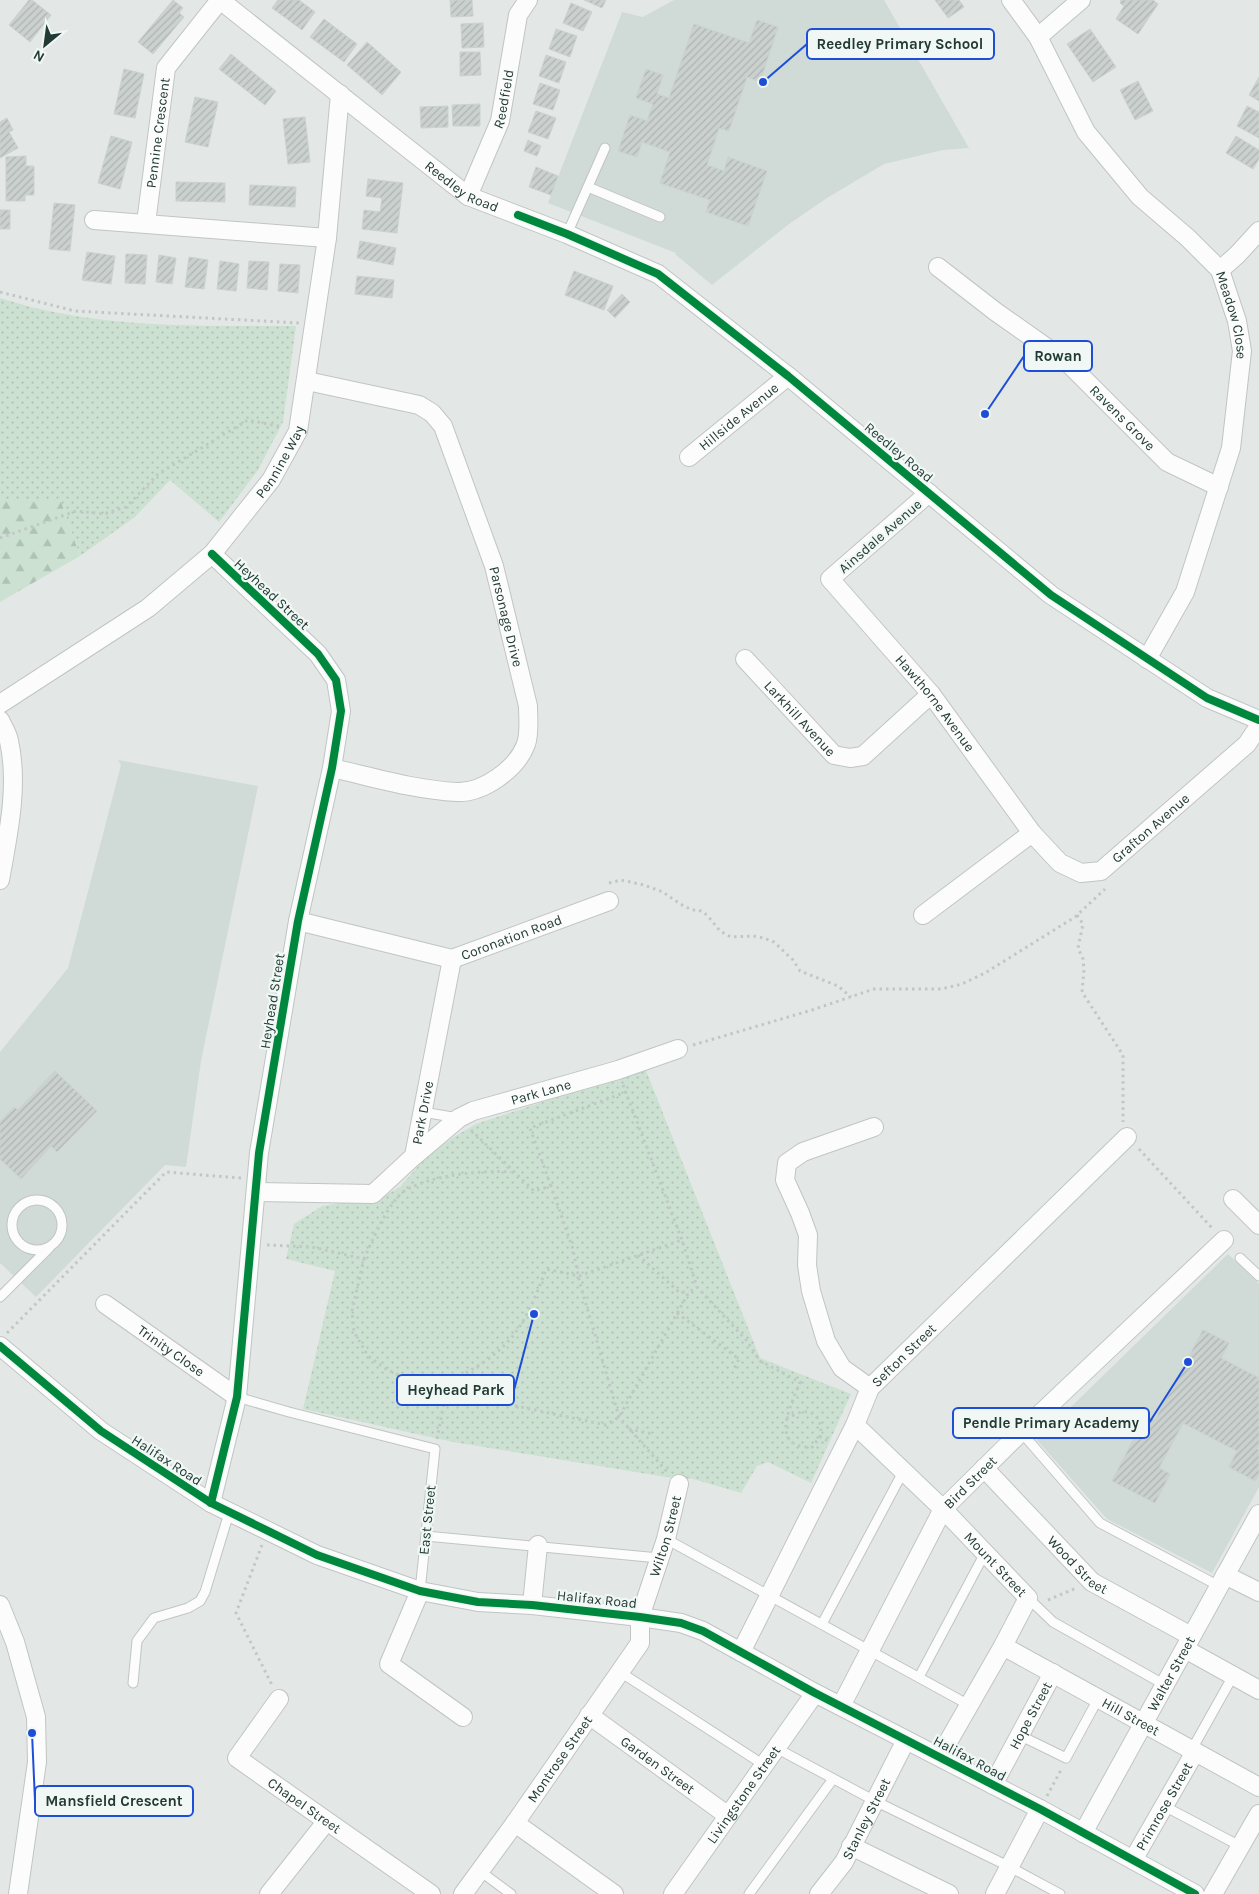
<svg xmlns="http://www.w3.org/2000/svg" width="1259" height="1894" font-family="Karla,sans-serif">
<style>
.built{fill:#d0dad6}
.forest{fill:url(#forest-firs)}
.park{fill:url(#park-dots)}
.building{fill:url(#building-hatch);stroke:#cbd1cf}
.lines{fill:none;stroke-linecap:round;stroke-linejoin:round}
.service-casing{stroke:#c0c5c3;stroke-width:11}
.minor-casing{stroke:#c0c5c3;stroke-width:20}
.path{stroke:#c0c8c6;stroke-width:3;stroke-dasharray:2.5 4;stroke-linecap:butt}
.service{stroke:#fbfcfb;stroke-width:9}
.minor{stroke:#fbfcfb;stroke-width:18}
.cycleway-casing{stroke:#f0f7f4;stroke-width:11}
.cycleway{stroke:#00873e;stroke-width:8}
.labels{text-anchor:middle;stroke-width:4.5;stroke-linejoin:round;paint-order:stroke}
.street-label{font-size:14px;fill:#213b34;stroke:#f0f7f4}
.leader{fill:none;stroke:#1d4ed8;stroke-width:2}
.callout-dot{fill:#1d4ed8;stroke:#f0f7f4;stroke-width:2}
.callout{fill:#f0f7f4;stroke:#1d4ed8;stroke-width:2}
.callout-label{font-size:15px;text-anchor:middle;font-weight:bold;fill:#213b34}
</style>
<defs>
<pattern id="forest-firs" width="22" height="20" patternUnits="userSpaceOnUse" patternTransform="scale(1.25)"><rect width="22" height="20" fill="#cce1d2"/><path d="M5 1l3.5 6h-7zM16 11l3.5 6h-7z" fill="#afc2b5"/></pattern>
<pattern id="park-dots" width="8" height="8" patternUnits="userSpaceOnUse" patternTransform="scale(1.25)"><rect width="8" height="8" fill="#cce1d2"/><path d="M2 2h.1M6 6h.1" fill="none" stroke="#afc2b5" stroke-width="1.8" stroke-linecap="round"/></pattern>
<pattern id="building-hatch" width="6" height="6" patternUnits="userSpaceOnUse" patternTransform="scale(1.25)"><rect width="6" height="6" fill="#cbd1cf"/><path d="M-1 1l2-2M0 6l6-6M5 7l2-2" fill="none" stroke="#aeb4b2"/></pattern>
</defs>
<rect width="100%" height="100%" fill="#e3e8e6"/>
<g class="built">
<path d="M 674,0 L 884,0 L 969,148 L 943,150 L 884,164 L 827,198 L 789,224 L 712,285 L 675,254 L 676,253 L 548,203 L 622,12 L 643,17 Z"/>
<path d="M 118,760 L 258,786 L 201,1061 L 186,1167 L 165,1165 L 36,1297 L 0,1263 L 0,1052 L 68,968 L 121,765 Z"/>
<path d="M 1228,1254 L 1259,1284 L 1259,1487 L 1212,1573 L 1107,1519 L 1037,1440 Z"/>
</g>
<path class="forest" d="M 0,499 L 4,501 L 61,501 L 80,556 L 0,602 Z"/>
<g class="park">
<path d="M 0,298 C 95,329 197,326 296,326 L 283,422 L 258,470 L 219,522 L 170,480 L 135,517 L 80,556 L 61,501 L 4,501 L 0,499 Z"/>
<path d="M 645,1068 L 760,1358 L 851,1394 L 811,1483 L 768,1462 L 757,1466 L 741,1493 L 693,1479 L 666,1477 L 453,1442 L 303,1409 L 335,1271 L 286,1259 L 294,1224 L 322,1206 L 384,1196 L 400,1187 L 426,1157 L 452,1138 L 476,1124 Z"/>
</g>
<g class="building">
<path d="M 29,0 L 32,0 L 51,15 L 30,42 L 9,25 Z"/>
<path d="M 173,0 L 183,8 L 179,13 L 184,17 L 153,54 L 138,42 Z"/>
<path d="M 278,0 L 299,0 L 315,12 L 302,30 L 272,8 Z"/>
<path d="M 450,0 L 472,0 L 473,16 L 451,17 Z"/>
<path d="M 584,0 L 606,0 L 602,8 Z"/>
<path d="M 935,0 L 959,0 L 964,7 L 948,18 Z"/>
<path d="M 1121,0 L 1153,0 L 1158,4 L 1138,34 L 1116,19 L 1124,6 L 1120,3 Z"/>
<path d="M 571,3 L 592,12 L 583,31 L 563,23 Z"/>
<path d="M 324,19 L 357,44 L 344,62 L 310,37 Z"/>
<path d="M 757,20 L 778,27 L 760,82 L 747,77 L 729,131 L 719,128 L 707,165 L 724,171 L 728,157 L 767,171 L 748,226 L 706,212 L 710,200 L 660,183 L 670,152 L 642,142 L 637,157 L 618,151 L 630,115 L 647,121 L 653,104 L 636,98 L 646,69 L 663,75 L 657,94 L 669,98 L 694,24 L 749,43 Z"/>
<path d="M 483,23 L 484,47 L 462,48 L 461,24 Z"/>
<path d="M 556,29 L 577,36 L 570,57 L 549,49 Z"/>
<path d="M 1090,29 L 1116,67 L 1093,82 L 1067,44 Z"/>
<path d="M 367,42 L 401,72 L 382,95 L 347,65 Z"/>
<path d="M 460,52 L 480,52 L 481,75 L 460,76 Z"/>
<path d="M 231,54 L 276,91 L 265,105 L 219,69 Z"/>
<path d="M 546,55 L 566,62 L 559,83 L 539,76 Z"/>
<path d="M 124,69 L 144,74 L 135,118 L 114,114 Z"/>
<path d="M 1259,77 L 1259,101 L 1249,95 Z"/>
<path d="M 1138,81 L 1153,111 L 1135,120 L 1120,90 Z"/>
<path d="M 540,83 L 560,90 L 553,110 L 533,104 Z"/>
<path d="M 195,97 L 218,102 L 208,147 L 185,142 Z"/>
<path d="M 480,104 L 480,126 L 453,126 L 452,105 Z"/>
<path d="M 448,106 L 448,127 L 421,128 L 420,107 Z"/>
<path d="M 1247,106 L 1259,112 L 1259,138 L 1237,126 Z"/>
<path d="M 536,111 L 556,118 L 548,139 L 528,132 Z"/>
<path d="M 305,117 L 310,162 L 288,164 L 283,119 Z"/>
<path d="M 7,118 L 13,130 L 9,132 L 18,148 L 0,158 L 0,122 Z"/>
<path d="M 111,136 L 132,142 L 120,189 L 98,183 Z"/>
<path d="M 1236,136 L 1259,150 L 1259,159 L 1253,169 L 1226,153 Z"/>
<path d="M 528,140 L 541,146 L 537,156 L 524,151 Z"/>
<path d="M 26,156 L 26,166 L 34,166 L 34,195 L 25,195 L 25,201 L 6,201 L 6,157 Z"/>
<path d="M 536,167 L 558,176 L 551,195 L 529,187 Z"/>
<path d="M 368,179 L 403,183 L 397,233 L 362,229 L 364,210 L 380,212 L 382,198 L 366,196 Z"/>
<path d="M 176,182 L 225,183 L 225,202 L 176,201 Z"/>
<path d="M 250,185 L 296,187 L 295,207 L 249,205 Z"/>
<path d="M 54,203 L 75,205 L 70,251 L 49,249 Z"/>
<rect x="0" y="210" width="10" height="19"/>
<path d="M 360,241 L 396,248 L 393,265 L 357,258 Z"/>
<path d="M 87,252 L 115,256 L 111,284 L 82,280 Z"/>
<path d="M 126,254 L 147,255 L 145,284 L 125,283 Z"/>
<path d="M 159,255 L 176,258 L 172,284 L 156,282 Z"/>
<path d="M 189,257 L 208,260 L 204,289 L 185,287 Z"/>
<path d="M 220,261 L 239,264 L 236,291 L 217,289 Z"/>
<path d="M 249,261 L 269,262 L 267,290 L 247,288 Z"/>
<path d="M 280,264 L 300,265 L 298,293 L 278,291 Z"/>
<path d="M 574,271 L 613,286 L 604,310 L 565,295 Z"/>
<path d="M 357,276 L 394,280 L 392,298 L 355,294 Z"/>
<path d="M 622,294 L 630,302 L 615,318 L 607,310 Z"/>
<path d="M 55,1071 L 97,1111 L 57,1152 L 51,1146 L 21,1179 L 0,1159 L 0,1122 L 14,1107 L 18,1110 Z"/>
<path d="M 1203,1330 L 1229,1343 L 1221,1358 L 1259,1378 L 1259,1445 L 1257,1449 L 1259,1450 L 1259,1474 L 1255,1481 L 1229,1467 L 1237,1451 L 1183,1423 L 1159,1468 L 1170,1474 L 1155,1503 L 1112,1481 L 1146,1415 L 1155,1420 Z"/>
</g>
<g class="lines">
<defs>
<g id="service">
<path d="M 588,187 L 660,217"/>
<path d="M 567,234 L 605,148"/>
<path d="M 423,1112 L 458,1118"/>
<circle cx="37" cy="1225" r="25"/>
<path d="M 1240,1258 L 1259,1276"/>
<path d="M 0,1297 L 49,1248"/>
<path d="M 237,1397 L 289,1412 L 435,1449 L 420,1591"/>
<path d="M 1021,1432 L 1100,1523 L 1219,1586"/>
<path d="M 426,1536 L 659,1558"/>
<path d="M 666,1539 L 969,1705"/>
<path d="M 1028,1598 L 1053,1622 L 1165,1685"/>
<path d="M 822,1624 L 904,1470"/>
<path d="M 620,1672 L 764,1765"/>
<path d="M 919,1677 L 985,1553"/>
<path d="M 133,1683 L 137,1641 L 154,1618 L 188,1608 L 200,1601 L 205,1592 L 229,1513"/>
<path d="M 1019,1735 L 1066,1758 L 1098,1699"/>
<path d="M 776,1748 L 875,1801 L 1010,1867 L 1060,1894"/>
<path d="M 1195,1752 L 1196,1742 L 1233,1676"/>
<path d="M 1164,1806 L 1240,1846"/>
<path d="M 480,1871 L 511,1894"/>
<path d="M 749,1894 L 833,1779"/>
</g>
<g id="minor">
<path id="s1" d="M 220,0 L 468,196 L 567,234 L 658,274 L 788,376 L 1051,595 L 1207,698 L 1259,720"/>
<path id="s2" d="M 1011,0 L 1038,37 L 1086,132 L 1140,197 L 1188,238 L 1220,270 L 1237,321 L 1242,351 L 1231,448 L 1185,592 L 1147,659"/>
<path d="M 1038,37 L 1081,0"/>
<path id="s3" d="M 468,196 L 500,121 L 518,15 L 528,0"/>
<path d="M 94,220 L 327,238"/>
<path id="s4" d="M 146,223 L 166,68 L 220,0"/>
<path id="s5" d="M 938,267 L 996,312 L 1067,362 L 1167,462 L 1219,487"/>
<path d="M 1220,270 L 1237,255 L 1259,231"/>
<path id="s6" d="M 307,381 L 419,405 L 432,413 L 443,426 L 494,566 L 528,706 C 528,718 530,733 526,744 C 517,769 483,793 457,792 C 415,790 372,777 332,768"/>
<path id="s7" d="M 689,457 L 788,376"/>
<path id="s8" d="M 929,493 L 830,579 L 931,694 L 1032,833 L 1060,863 L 1081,873 L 1101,871 L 1247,744 L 1259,726"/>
<path id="s9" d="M 745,659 L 834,755 L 850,758 L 863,756 L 931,694"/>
<path id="s10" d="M 0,704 L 148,608 L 212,554 L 271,480 L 298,431 L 327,238 L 340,94"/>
<path d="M 0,720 C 3,727 8,734 9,741 C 19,786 8,835 0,880"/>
<path d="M 923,915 L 1032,833"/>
<path id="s11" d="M 298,921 L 452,959 L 609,901"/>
<path id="s12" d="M 414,1156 L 459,1118 L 473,1111 L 618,1070 L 678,1049"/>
<path id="s13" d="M 257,1192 L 373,1194 L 414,1156 L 452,959"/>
<path d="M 1233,1199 L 1259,1225"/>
<path id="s14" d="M 105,1304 L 237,1397"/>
<path d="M 0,1346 L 101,1431 L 211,1503 L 317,1555 L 420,1591 L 478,1602 L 532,1605 L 640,1617 L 681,1623 L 703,1631 L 815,1693 L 1040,1809 L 1195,1894"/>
<path d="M 870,1388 L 842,1368 L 826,1341 L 811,1291 L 807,1265 L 808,1235 L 800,1213 L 785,1180 L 787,1163 L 803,1152 L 874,1127"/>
<path id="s15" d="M 855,1425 L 943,1509 L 1028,1598 L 1003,1646 L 940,1756"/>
<path id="s16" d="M 984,1468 L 1092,1582 L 1191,1636"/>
<path d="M 211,1503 L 237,1397 L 259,1153 L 298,921 L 332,768 L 341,711 L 336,680 L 318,654 L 212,554"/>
<path d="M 1225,1575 L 1259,1592"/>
<path d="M 420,1591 L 389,1664 L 463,1717"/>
<path d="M 0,1605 L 15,1642 L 36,1717 L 37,1762 L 18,1894"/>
<path d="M 532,1605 L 538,1545"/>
<path id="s17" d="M 1003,1646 L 1259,1787"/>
<path d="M 1185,1649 L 1259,1690"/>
<path id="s18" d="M 741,1652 L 855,1425 L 870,1388 L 1127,1137"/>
<path id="s19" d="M 279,1699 L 237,1758 L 431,1894"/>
<path id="s20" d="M 841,1706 L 943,1509 L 1021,1432 L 1224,1240"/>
<path id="s21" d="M 589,1715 L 727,1815"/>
<path id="s22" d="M 993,1785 L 1053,1673"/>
<path d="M 515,1823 L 614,1894"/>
<path id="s23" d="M 1083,1833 L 1259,1514"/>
<path d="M 851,1846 L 949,1894"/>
<path id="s24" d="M 1133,1860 L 1195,1752"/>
<path d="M 269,1894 L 326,1822"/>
<path id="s25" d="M 463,1894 L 515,1823 L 640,1643 L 640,1617 L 666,1539 L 679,1484"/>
<path id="s26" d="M 673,1894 L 815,1693"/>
<path id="s27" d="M 819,1894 L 844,1862 L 906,1740"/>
<path d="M 995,1894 L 1040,1809"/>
<path d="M 1213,1894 L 1259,1814"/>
</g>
</defs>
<use href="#service" class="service-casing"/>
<use href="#minor" class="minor-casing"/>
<g class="path">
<path d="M 0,292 L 75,311 L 299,323"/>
<path d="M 0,538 L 76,511 L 104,514 L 126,507 L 158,474 L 248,420 L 283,427"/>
<path d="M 609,883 L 621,880 L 644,885 L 663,892 L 680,904 L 692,910 L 699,910 L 707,915 L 720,931 L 731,937 L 753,936 L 764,938 L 774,942 L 793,960 L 800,971 L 838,986 L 851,997"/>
<path d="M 1077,915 L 1083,924 L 1078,948 L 1083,959 L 1084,970 L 1082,992 L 1123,1055 L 1123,1122"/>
<path d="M 693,1045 L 812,1010 L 874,989 L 941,989 L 962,984 L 985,973 L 1075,917 L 1105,889"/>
<path d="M 623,1085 L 682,1240 L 697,1287 L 747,1341 L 760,1361 L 800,1382 C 791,1406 768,1448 812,1447 L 820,1437 L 830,1442"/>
<path d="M 471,1130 L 534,1191 L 551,1186 L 573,1249 L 579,1280 L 619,1417 L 668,1473"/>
<path d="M 1139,1149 L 1213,1229"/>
<path d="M 551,1186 L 530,1128 L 626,1092"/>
<path d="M 267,1245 L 312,1247 L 364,1259 L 352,1311 L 354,1332 L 368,1356 L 386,1369 L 411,1381 L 445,1391 L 606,1425 L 619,1417 L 689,1292 L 697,1287"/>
<path d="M 638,1255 L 679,1292 L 689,1292"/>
<path d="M 364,1259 C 372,1241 389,1200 406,1190 C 432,1175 482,1170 511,1172"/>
<path d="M 677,1313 L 739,1359 L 733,1371"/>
<path d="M 7,1333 L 166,1172 L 241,1178"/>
<path d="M 786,1418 C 791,1417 797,1413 802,1412 C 817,1410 823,1424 820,1437"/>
<path d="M 629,1429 L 653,1434"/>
<path d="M 437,1439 L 448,1382 C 508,1353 523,1332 546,1269 L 579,1276 L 682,1240"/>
<path d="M 262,1545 L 236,1613 L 272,1685"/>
<path d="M 1048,1600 L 1076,1588"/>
<path d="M 1047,1796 L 1062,1768"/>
</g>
<use href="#service" class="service"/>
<use href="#minor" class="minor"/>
<defs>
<g id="cycleway">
<path d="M 518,215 L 567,234 L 658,274 L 788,376 L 1051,595 L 1207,698 L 1259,720"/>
<path d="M 0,1346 L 101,1431 L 211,1503 L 317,1555 L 420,1591 L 478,1602 L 532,1605 L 640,1617 L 681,1623 L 703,1631 L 815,1693 L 1040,1809 L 1195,1894"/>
<path d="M 211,1503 L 237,1397 L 259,1153 L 298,921 L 332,768 L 341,711 L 336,680 L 318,654 L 212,554"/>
</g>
</defs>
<use href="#cycleway" class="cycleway-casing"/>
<use href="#cycleway" class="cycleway"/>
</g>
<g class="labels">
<g class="street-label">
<text dy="5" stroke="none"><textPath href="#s3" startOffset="104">Reedfield</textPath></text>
<text dy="5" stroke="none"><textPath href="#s4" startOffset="91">Pennine Crescent</textPath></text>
<text dy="5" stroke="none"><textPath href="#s1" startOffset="306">Reedley Road</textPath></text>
<text dy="5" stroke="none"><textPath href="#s2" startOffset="392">Meadow Close</textPath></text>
<text dy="5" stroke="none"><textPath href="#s7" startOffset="64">Hillside Avenue</textPath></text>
<text dy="5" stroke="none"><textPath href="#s5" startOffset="239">Ravens Grove</textPath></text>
<text transform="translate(899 452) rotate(40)" y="5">Reedley Road</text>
<text dy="5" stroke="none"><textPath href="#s10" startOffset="375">Pennine Way</textPath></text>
<text transform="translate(880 536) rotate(-41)" y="5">Ainsdale Avenue</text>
<text transform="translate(272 594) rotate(43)" y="5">Heyhead Street</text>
<text dy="5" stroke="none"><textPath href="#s6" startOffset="348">Parsonage Drive</textPath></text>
<text dy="5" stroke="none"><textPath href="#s8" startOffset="294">Hawthorne Avenue</textPath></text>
<text dy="5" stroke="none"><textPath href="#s9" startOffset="81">Larkhill Avenue</textPath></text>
<text dy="5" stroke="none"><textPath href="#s8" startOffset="606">Grafton Avenue</textPath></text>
<text dy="5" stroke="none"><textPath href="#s11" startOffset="222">Coronation Road</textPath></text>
<text transform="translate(272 1001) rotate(-81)" y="5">Heyhead Street</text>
<text dy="5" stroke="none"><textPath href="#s12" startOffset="145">Park Lane</textPath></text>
<text dy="5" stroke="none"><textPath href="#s13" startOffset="216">Park Drive</textPath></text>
<text dy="5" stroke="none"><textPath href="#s14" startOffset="81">Trinity Close</textPath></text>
<text dy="5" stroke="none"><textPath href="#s18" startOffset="341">Sefton Street</textPath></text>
<text transform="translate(167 1460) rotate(33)" y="5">Halifax Road</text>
<text dy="5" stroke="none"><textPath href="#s20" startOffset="260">Bird Street</textPath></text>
<text transform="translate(427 1520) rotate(-84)" y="5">East Street</text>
<text dy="5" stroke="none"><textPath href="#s25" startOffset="418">Wilton Street</textPath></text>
<text dy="5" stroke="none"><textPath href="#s16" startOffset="135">Wood Street</textPath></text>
<text dy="5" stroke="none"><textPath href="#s15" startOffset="198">Mount Street</textPath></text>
<text transform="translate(597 1599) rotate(6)" y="5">Halifax Road</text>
<text dy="5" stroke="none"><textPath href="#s23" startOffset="182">Walter Street</textPath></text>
<text dy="5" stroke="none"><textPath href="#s22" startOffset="79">Hope Street</textPath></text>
<text dy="5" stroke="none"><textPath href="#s17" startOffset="146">Hill Street</textPath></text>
<text dy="5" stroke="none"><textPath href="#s25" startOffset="166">Montrose Street</textPath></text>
<text transform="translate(970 1758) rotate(28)" y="5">Halifax Road</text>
<text dy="5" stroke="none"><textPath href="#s21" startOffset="85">Garden Street</textPath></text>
<text dy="5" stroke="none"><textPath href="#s26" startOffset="122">Livingstone Street</textPath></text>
<text dy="5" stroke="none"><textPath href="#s19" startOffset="155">Chapel Street</textPath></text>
<text dy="5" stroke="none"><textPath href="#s24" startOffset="62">Primrose Street</textPath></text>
<text dy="5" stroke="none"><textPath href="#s27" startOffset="89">Stanley Street</textPath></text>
</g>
</g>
<path class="leader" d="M763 82L807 44M985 414L1024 356M534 1314L514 1390M1188 1362L1149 1423M32 1733L35 1801"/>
<g class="callout-dot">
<circle cx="763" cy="82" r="5"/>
<circle cx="985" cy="414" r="5"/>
<circle cx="534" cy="1314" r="5"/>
<circle cx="1188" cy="1362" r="5"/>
<circle cx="32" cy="1733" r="5"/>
</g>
<g class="callout">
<rect x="807" y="29" width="187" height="30" rx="5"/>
<rect x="1024" y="341" width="68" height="30" rx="5"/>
<rect x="397" y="1375" width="117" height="30" rx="5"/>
<rect x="953" y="1408" width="196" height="30" rx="5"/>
<rect x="35" y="1786" width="158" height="30" rx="5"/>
</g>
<g class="callout-label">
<text x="900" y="49">Reedley Primary School</text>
<text x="1058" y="361">Rowan</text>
<text x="456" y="1395">Heyhead Park</text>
<text x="1051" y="1428">Pendle Primary Academy</text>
<text x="114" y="1806">Mansfield Crescent</text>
</g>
<g transform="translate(45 45) rotate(209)" stroke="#f0f7f4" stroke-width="4" paint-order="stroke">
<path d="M0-4L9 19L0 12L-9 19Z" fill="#213b34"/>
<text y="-8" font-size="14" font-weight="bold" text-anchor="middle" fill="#213b34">N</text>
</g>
</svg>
